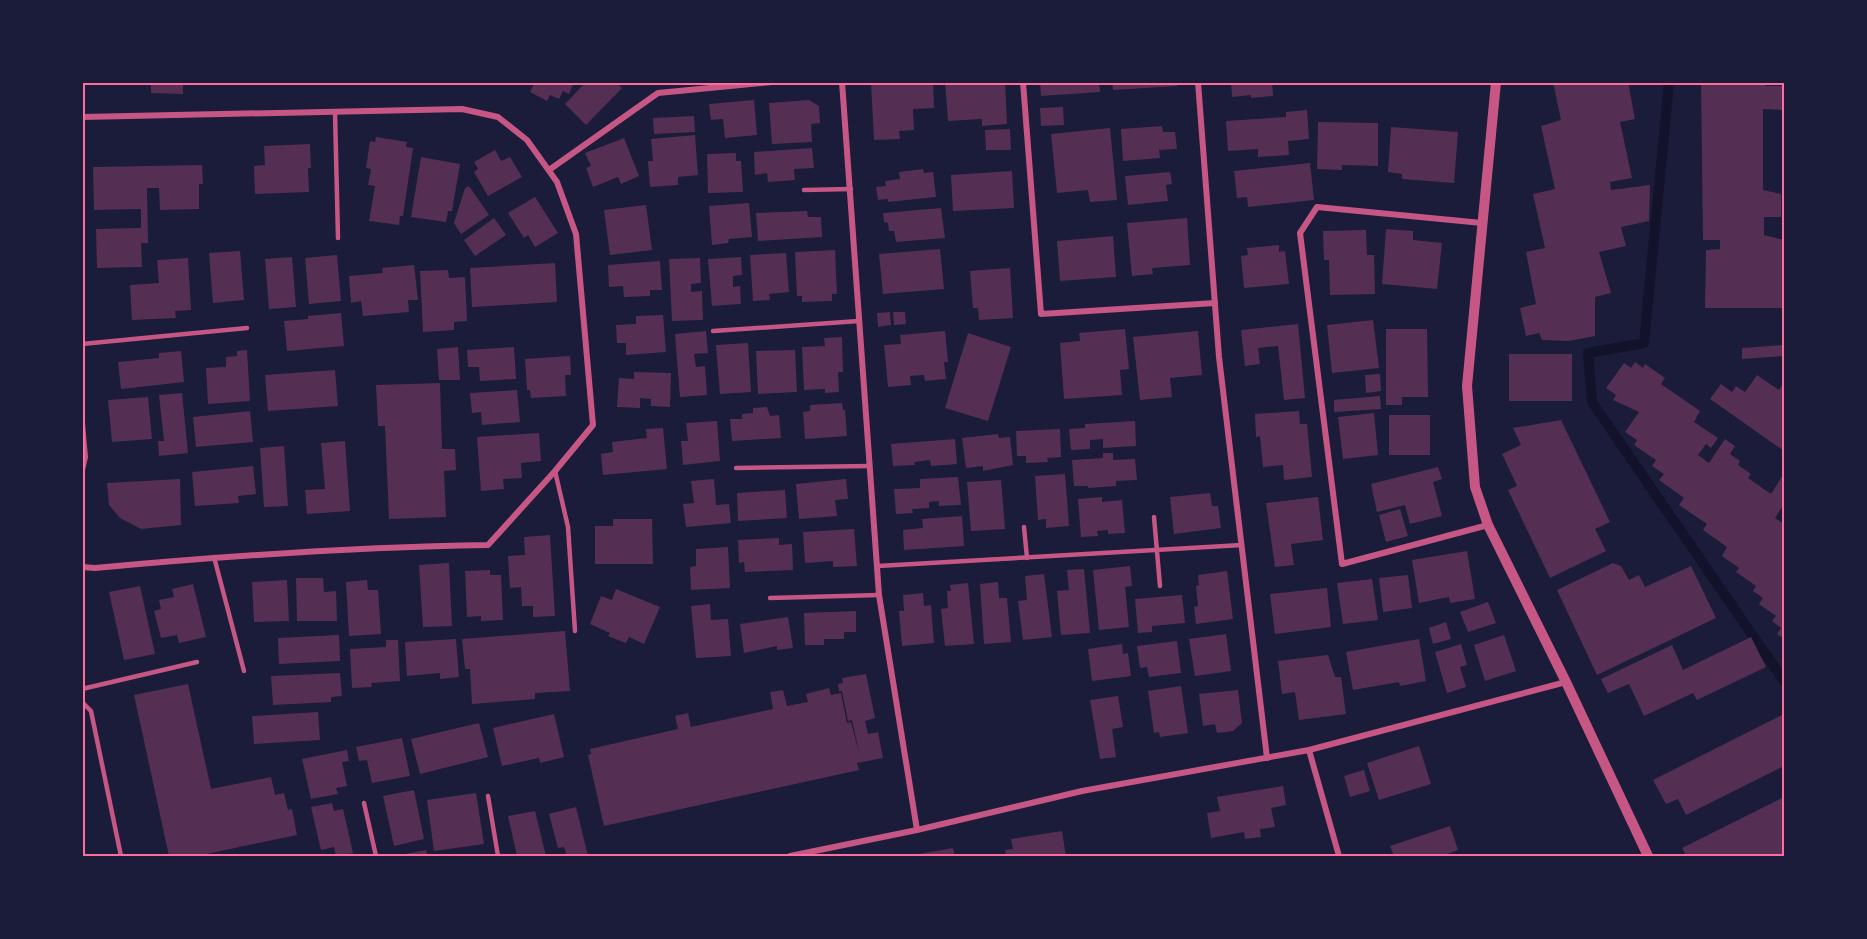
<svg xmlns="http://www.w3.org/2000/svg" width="1867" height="939" font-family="Poppins,sans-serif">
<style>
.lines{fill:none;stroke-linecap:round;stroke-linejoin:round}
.stream{stroke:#12122b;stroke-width:10}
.building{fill:#542f53}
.service{stroke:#c65784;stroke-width:4.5}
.minor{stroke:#c65784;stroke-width:6}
.tertiary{stroke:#c65784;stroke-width:10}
.neatline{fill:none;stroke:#ff6b9d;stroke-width:2}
</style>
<rect width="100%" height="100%" fill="#1b1b3a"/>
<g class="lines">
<path class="stream" d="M 1669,82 L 1644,343 L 1588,353 L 1592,402 L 1784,681"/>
</g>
<g class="building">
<path d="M 151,82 L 183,82 L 183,94 L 151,93 Z"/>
<path d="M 535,82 L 574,82 L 569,94 L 563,91 L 559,99 L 550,95 L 547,101 L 530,92 Z"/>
<path d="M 586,82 L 616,82 L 622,88 L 586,125 L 565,104 Z"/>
<path d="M 881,82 L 933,82 L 934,108 L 913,109 L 914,130 L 899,131 L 900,139 L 874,140 L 871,83 Z"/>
<path d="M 945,82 L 1005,82 L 1007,124 L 982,126 L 982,119 L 948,121 Z"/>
<path d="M 1040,82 L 1099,82 L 1100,92 L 1041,96 Z"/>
<path d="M 1112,82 L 1177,82 L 1177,86 L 1113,90 Z"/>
<path d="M 1231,82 L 1272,82 L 1273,96 L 1251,98 L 1251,95 L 1232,97 Z"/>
<path d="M 1553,82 L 1628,82 L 1635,119 L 1620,122 L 1632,178 L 1610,182 L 1611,190 L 1650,185 L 1649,221 L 1621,227 L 1626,246 L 1599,252 L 1611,293 L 1595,297 L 1595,336 L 1569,341 L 1542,340 L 1539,333 L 1526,336 L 1520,308 L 1536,304 L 1526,252 L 1545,248 L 1533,194 L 1555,189 L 1541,126 L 1561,120 Z"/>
<path d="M 1701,82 L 1765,82 L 1765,86 L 1782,86 L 1783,110 L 1763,109 L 1763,190 L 1781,194 L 1781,217 L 1764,217 L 1764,235 L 1784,240 L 1784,308 L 1705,308 L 1706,250 L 1720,249 L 1720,240 L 1703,240 Z"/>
<path d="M 754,100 L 757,135 L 725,138 L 723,119 L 711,120 L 709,104 Z"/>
<path d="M 809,100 L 819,106 L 820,123 L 811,124 L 812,142 L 772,144 L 769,103 Z"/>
<path d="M 1063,107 L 1064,125 L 1041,126 L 1040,108 Z"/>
<path d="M 1307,110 L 1309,139 L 1288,141 L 1289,155 L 1258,157 L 1258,149 L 1228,151 L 1226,121 L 1286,117 L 1286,112 Z"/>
<path d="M 694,116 L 695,132 L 654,134 L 653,118 Z"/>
<path d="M 1318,122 L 1378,123 L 1378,166 L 1342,165 L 1342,170 L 1317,169 Z"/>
<path d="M 1162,126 L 1163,132 L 1175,132 L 1177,149 L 1159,150 L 1160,158 L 1123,161 L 1121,129 Z"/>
<path d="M 1391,127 L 1458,132 L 1454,183 L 1402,179 L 1402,174 L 1388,172 Z"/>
<path d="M 1110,128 L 1117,200 L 1090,202 L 1088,190 L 1057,193 L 1051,134 Z"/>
<path d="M 1010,129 L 1011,150 L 986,150 L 985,130 Z"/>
<path d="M 695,135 L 698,175 L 678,177 L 678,185 L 650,187 L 648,161 L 653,161 L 651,139 Z"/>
<path d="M 376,137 L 407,142 L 406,147 L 413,148 L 403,216 L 400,216 L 399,225 L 369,221 L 375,186 L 368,185 L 371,169 L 366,168 L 370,141 L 375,142 Z"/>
<path d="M 624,138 L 639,176 L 621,184 L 618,177 L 593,187 L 586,168 L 591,166 L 585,153 Z"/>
<path d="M 310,144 L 311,168 L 308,168 L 309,192 L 255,194 L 254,166 L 265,165 L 264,146 Z"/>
<path d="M 812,148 L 814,168 L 794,169 L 795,180 L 768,182 L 767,173 L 755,175 L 754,152 Z"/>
<path d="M 495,150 L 501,161 L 510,157 L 522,177 L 488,196 L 474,172 L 478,169 L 474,162 Z"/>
<path d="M 736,153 L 736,161 L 741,161 L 743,192 L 708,193 L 707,154 Z"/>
<path d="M 421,157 L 460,164 L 452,211 L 448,211 L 446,222 L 411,217 Z"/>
<path d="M 1310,163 L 1314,200 L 1248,207 L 1247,197 L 1237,198 L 1234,171 Z"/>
<path d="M 202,165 L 203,184 L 199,184 L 199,209 L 160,210 L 159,188 L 147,188 L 148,243 L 141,243 L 142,267 L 97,268 L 96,229 L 141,228 L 141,209 L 94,210 L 93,167 Z"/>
<path d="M 923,169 L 924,173 L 933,172 L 936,197 L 888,202 L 888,199 L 878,200 L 876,187 L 886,186 L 885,181 L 900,179 L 899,172 Z"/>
<path d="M 1012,171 L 1014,208 L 953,211 L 951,175 Z"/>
<path d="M 1170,172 L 1172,184 L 1166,185 L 1168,201 L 1128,205 L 1125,176 Z"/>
<path d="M 469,186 L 489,215 L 461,234 L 454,223 L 465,188 Z"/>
<path d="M 535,197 L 558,233 L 535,247 L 528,235 L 524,238 L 508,213 Z"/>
<path d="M 749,203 L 752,237 L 729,239 L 728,243 L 712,245 L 709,206 Z"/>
<path d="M 646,205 L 652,250 L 610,255 L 604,210 Z"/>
<path d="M 941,208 L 945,238 L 896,242 L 894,231 L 889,231 L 888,223 L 884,222 L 883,213 Z"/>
<path d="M 807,211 L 808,217 L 821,217 L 822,237 L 758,241 L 756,213 Z"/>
<path d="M 494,218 L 506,235 L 475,256 L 464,240 Z"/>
<path d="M 1187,218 L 1190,265 L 1152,268 L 1153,274 L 1132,276 L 1127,223 Z"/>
<path d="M 1386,229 L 1413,231 L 1413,240 L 1442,243 L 1437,289 L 1382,284 Z"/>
<path d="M 1366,230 L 1367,255 L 1374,255 L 1375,294 L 1330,295 L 1329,260 L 1324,260 L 1323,231 Z"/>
<path d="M 1113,236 L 1116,277 L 1060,281 L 1057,241 Z"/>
<path d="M 1279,245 L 1279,252 L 1285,251 L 1289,284 L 1244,288 L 1241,256 L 1248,255 L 1247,248 Z"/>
<path d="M 940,249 L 944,289 L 883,294 L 879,254 Z"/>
<path d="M 835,250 L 837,294 L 832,294 L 832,301 L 802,302 L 802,296 L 797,296 L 795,252 Z"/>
<path d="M 240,251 L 244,300 L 213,303 L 209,253 Z"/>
<path d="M 786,253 L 789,292 L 769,294 L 770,300 L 753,301 L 750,255 Z"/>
<path d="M 337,255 L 341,301 L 309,304 L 305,258 Z"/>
<path d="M 292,257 L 296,307 L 269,309 L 265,259 Z"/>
<path d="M 741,257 L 742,275 L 733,276 L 733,287 L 740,286 L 741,304 L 712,306 L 708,259 Z"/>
<path d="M 188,258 L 191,310 L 175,311 L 176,318 L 132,320 L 130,285 L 159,283 L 157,260 Z"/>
<path d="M 700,258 L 701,283 L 691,284 L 691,292 L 702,291 L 703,320 L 672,321 L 669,259 Z"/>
<path d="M 660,261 L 662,290 L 650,290 L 650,296 L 624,297 L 623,286 L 609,287 L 608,265 Z"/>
<path d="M 555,263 L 557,302 L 472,307 L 470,268 Z"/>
<path d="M 414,265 L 418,300 L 408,300 L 409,312 L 363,316 L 361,301 L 351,303 L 349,276 L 383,273 L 382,268 Z"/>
<path d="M 1010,268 L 1013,318 L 979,320 L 978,308 L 973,308 L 970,271 Z"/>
<path d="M 448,270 L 449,278 L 465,277 L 467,321 L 454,322 L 454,330 L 423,332 L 420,271 Z"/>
<path d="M 890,312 L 891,325 L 878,327 L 877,313 Z"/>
<path d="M 893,312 L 905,312 L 906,324 L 894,325 Z"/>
<path d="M 341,313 L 344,346 L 287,351 L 284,321 L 308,319 L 308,316 Z"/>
<path d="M 663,315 L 666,352 L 626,355 L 626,343 L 617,343 L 616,325 L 636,324 L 636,316 Z"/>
<path d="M 1373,320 L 1379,368 L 1332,373 L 1327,325 Z"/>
<path d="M 1298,324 L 1305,398 L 1284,400 L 1278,346 L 1258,348 L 1260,364 L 1245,366 L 1241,330 Z"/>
<path d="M 1125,329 L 1129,369 L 1120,370 L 1122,395 L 1064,399 L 1060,343 L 1080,341 L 1079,333 Z"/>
<path d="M 1386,329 L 1427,329 L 1428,397 L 1402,397 L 1402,405 L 1386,405 Z"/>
<path d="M 706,331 L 708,353 L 694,354 L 696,367 L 705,366 L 707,395 L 680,397 L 675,334 Z"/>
<path d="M 945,331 L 948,362 L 944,362 L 946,379 L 925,381 L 924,375 L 910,376 L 911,385 L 888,387 L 884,345 L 901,344 L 900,335 Z"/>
<path d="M 1198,331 L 1202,375 L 1170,378 L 1172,397 L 1140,400 L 1133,337 Z"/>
<path d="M 968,333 L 1011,347 L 988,421 L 945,408 Z"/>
<path d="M 842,337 L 843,372 L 838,372 L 839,392 L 825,393 L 825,389 L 804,390 L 802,347 L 825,346 L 824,338 Z"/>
<path d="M 748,343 L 751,392 L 720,394 L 716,345 Z"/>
<path d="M 1784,345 L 1784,356 L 1742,359 L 1742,348 Z"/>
<path d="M 458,347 L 460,380 L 439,380 L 437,349 Z"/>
<path d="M 514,347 L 516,379 L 480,381 L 479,367 L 468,367 L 467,350 Z"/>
<path d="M 247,350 L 250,401 L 208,404 L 206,368 L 226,367 L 226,357 L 237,356 L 237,351 Z"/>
<path d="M 795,350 L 797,392 L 758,394 L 756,351 Z"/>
<path d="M 181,351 L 184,382 L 121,389 L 118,362 L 159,358 L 159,353 Z"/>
<rect x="1509" y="354" width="63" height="47"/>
<path d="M 570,356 L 571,375 L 565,375 L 566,396 L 531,398 L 530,390 L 527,390 L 525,359 Z"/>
<path d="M 1635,362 L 1643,368 L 1645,364 L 1665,378 L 1661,384 L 1700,411 L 1694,422 L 1718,438 L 1711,448 L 1706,444 L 1698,455 L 1709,463 L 1725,439 L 1735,446 L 1730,454 L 1740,461 L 1738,465 L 1751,474 L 1748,478 L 1771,494 L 1784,473 L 1784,504 L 1775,518 L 1784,524 L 1784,639 L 1777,634 L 1781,628 L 1772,621 L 1776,616 L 1759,604 L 1763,598 L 1753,591 L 1756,586 L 1736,572 L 1739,568 L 1722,556 L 1727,547 L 1703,530 L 1707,524 L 1679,505 L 1684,498 L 1659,480 L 1664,474 L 1652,466 L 1656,460 L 1634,445 L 1637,440 L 1625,432 L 1639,412 L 1613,400 L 1616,395 L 1606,388 L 1624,363 L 1631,368 Z"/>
<path d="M 335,370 L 338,406 L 268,411 L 265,375 Z"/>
<path d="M 634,372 L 671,373 L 670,407 L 651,406 L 651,399 L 640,398 L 640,408 L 617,407 L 619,378 L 634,379 Z"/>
<path d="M 1380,374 L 1381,391 L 1366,393 L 1365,375 Z"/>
<path d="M 1757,375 L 1779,390 L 1784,382 L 1784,451 L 1710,399 L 1721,384 L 1732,392 L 1736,386 L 1745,392 Z"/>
<path d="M 440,383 L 442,449 L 455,449 L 456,470 L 444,471 L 446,517 L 389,519 L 385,426 L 378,426 L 376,385 Z"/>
<path d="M 517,390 L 520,422 L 482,425 L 481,412 L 472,413 L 470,393 Z"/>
<path d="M 182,393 L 188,453 L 159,456 L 158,441 L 164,441 L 159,395 Z"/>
<path d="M 1380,396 L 1381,409 L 1334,412 L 1334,400 Z"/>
<path d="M 148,397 L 152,439 L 112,442 L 108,400 Z"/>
<path d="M 842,403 L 843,410 L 845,410 L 847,436 L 805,439 L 803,412 L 810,411 L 810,405 Z"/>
<path d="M 767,407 L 770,416 L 779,415 L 781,438 L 732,441 L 730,419 L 742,419 L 742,414 L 753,413 L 753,408 Z"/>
<path d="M 250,411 L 253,442 L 196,447 L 193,417 Z"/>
<path d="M 1299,411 L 1300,424 L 1307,424 L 1312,477 L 1284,480 L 1283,465 L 1263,467 L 1260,436 L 1256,437 L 1255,414 Z"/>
<path d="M 1374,413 L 1378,455 L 1343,459 L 1338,417 Z"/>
<rect x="1389" y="415" width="41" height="40"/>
<path d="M 1561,420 L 1610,522 L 1595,529 L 1606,551 L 1550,578 L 1508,490 L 1517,486 L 1502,454 L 1521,445 L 1513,428 Z"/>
<path d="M 717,421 L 720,461 L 683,465 L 681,441 L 688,441 L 686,423 Z"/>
<path d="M 1135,421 L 1136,446 L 1103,448 L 1103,439 L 1090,440 L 1090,449 L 1071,450 L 1069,429 L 1085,428 L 1085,424 Z"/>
<path d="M 663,428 L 667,469 L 603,475 L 601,454 L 613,452 L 612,442 L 647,438 L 646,429 Z"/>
<path d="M 1060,429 L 1061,457 L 1047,458 L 1048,462 L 1026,463 L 1026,456 L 1017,456 L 1016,431 Z"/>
<path d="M 539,433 L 541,461 L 521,463 L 522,478 L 503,479 L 504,489 L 481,491 L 477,437 Z"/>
<path d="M 998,434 L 999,438 L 1010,437 L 1013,465 L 983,471 L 983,466 L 966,468 L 962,438 Z"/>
<path d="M 955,439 L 957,464 L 931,466 L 930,460 L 914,462 L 915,465 L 893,466 L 891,444 Z"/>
<path d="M 345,441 L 350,511 L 307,514 L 305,490 L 325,489 L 321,443 Z"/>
<path d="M 284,446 L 288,506 L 264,507 L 260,448 Z"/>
<path d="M 1103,453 L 1113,453 L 1113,460 L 1135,459 L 1137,480 L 1116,481 L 1116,486 L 1088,488 L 1088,486 L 1074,486 L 1072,460 L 1103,458 Z"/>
<path d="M 253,466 L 256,494 L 238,496 L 239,503 L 195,506 L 192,472 Z"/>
<path d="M 1438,467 L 1442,479 L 1433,482 L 1442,516 L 1410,524 L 1405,505 L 1377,512 L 1371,484 Z"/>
<path d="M 1065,474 L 1069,526 L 1046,528 L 1046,519 L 1038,520 L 1035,476 Z"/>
<path d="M 958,477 L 961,505 L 939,506 L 939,501 L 929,502 L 929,508 L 912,509 L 913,513 L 896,514 L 894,489 L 920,488 L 920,479 Z"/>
<path d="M 180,479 L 181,525 L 141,529 L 120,518 L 109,505 L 107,483 Z"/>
<path d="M 714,479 L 716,505 L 729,504 L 731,523 L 686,527 L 683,504 L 694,503 L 691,481 Z"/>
<path d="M 846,479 L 848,499 L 835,500 L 837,516 L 799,519 L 796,484 Z"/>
<path d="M 1001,480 L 1005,529 L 971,531 L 967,482 Z"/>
<path d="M 785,490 L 787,518 L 738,521 L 737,493 Z"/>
<path d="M 1210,493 L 1212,506 L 1218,506 L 1221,528 L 1174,534 L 1170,497 Z"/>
<path d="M 1102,497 L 1102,502 L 1122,500 L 1125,533 L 1108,534 L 1108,530 L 1097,531 L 1098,536 L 1081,537 L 1078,499 Z"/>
<path d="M 1318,497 L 1323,540 L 1291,544 L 1294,565 L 1275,567 L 1266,503 Z"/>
<path d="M 1400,509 L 1408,536 L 1386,542 L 1379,515 Z"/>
<path d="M 962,516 L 964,546 L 904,550 L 903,530 L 923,528 L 922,519 Z"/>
<path d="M 613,519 L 652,519 L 653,564 L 595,564 L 595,526 L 613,526 Z"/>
<path d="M 854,529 L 857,566 L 833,567 L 833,561 L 805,563 L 803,532 Z"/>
<path d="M 550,535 L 555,616 L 533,617 L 533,606 L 522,606 L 521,587 L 510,588 L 508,556 L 525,555 L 524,537 Z"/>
<path d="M 779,538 L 779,545 L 792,544 L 793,570 L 745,572 L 744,562 L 739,563 L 738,540 Z"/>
<path d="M 728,547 L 730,588 L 691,590 L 690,567 L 696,566 L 696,549 Z"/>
<path d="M 1467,551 L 1475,599 L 1450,603 L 1449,597 L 1419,603 L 1412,560 Z"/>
<path d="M 449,563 L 452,626 L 423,627 L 419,565 Z"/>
<path d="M 1613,563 L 1621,566 L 1629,580 L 1639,575 L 1645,587 L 1691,566 L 1716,618 L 1597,675 L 1557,590 Z"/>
<path d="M 1130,566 L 1132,586 L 1125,587 L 1129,627 L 1099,630 L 1093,570 Z"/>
<path d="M 1084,569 L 1090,633 L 1061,635 L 1057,591 L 1069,590 L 1067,570 Z"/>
<path d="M 490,570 L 490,575 L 501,575 L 503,620 L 481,621 L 481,616 L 467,617 L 465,571 Z"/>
<path d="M 1227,571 L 1233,619 L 1196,624 L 1194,607 L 1198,606 L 1196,586 L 1199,585 L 1198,575 Z"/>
<path d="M 1044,574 L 1052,637 L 1023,640 L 1018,601 L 1027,600 L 1025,576 Z"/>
<path d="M 1408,575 L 1412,608 L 1383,612 L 1379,578 Z"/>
<path d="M 296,578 L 323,578 L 324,592 L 336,591 L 337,621 L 297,621 Z"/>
<path d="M 1372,579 L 1378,620 L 1343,624 L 1337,583 Z"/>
<path d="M 287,580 L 289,621 L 254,622 L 252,582 Z"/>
<path d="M 367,580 L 368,590 L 378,590 L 381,634 L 349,636 L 346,582 Z"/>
<path d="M 998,582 L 999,598 L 1007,598 L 1011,642 L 984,644 L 980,584 Z"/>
<path d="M 968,583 L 974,644 L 945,646 L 941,609 L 948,608 L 947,591 L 951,591 L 950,585 Z"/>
<path d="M 193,584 L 206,637 L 179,643 L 177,635 L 161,638 L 154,611 L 161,609 L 159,600 L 174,597 L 172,589 Z"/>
<path d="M 140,586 L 155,654 L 124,660 L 109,592 Z"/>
<path d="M 1327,588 L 1331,627 L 1275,634 L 1270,594 Z"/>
<path d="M 616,589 L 660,607 L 644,644 L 629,637 L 626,643 L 608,636 L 610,633 L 590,624 L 601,596 L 612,600 Z"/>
<path d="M 923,593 L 924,606 L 931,605 L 934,643 L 902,646 L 899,611 L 904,611 L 903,595 Z"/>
<path d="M 1182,595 L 1185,623 L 1152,626 L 1152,632 L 1138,633 L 1135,599 Z"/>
<path d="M 1488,602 L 1496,623 L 1468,632 L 1460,612 Z"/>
<path d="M 710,604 L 711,620 L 728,619 L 731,656 L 696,658 L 691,606 Z"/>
<path d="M 856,611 L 856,632 L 844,632 L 844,639 L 824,639 L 824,645 L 805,645 L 804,613 Z"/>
<path d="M 788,617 L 793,648 L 777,650 L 777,646 L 744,653 L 740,624 Z"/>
<path d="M 1446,622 L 1451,639 L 1433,644 L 1429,628 Z"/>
<path d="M 565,631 L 570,691 L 535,693 L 535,699 L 472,704 L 470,669 L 465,669 L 462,639 Z"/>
<path d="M 1226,634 L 1231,671 L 1195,676 L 1189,639 Z"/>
<path d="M 339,635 L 340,661 L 279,664 L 278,638 Z"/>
<path d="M 1504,635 L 1516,671 L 1485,681 L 1474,645 Z"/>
<path d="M 1751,637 L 1766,667 L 1697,700 L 1693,693 L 1644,716 L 1629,684 L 1608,693 L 1601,679 L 1672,645 L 1683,670 Z"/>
<path d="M 456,639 L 459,677 L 440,679 L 440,673 L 407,676 L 405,642 Z"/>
<path d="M 1419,639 L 1426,681 L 1400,686 L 1399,682 L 1353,690 L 1346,652 Z"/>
<path d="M 386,640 L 398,640 L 400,681 L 371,683 L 372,687 L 352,688 L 350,649 L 386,647 Z"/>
<path d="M 1177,641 L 1181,673 L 1149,677 L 1147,667 L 1140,668 L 1137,646 Z"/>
<path d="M 1122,644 L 1123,654 L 1128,653 L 1131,676 L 1092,681 L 1088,649 Z"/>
<path d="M 1461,644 L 1467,665 L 1460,667 L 1466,687 L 1447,693 L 1435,652 Z"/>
<path d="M 1328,655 L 1335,677 L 1341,677 L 1346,714 L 1299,720 L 1295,692 L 1282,694 L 1278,661 Z"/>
<path d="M 340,673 L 342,696 L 331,697 L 331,702 L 273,705 L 271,676 Z"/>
<path d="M 866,674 L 875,718 L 865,721 L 868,734 L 878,732 L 883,758 L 857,763 L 859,770 L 604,826 L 588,755 L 591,754 L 590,749 L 678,729 L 675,716 L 688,713 L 691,727 L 773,709 L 770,692 L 783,690 L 787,706 L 808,702 L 806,694 L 829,688 L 831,695 L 841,693 L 847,723 L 851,722 L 860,756 L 852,720 L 848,721 L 842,691 L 839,691 L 838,684 L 843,683 L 842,678 Z"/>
<path d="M 188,684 L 211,789 L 271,777 L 275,795 L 284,793 L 288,810 L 292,809 L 297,835 L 197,856 L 169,856 L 134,695 Z"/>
<path d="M 1181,686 L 1188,733 L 1160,737 L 1159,732 L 1154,733 L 1148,691 Z"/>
<path d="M 1238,690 L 1242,723 L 1233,731 L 1217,733 L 1215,724 L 1203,726 L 1199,694 Z"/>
<path d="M 1118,696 L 1123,727 L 1112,729 L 1116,757 L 1100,759 L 1090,700 Z"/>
<path d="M 318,712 L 320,740 L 254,744 L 252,716 Z"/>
<path d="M 554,714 L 564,757 L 540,763 L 539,758 L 502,766 L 493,728 Z"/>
<path d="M 1784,714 L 1784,766 L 1686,815 L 1678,799 L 1666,804 L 1653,780 Z"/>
<path d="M 479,723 L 488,757 L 420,774 L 411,739 Z"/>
<path d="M 402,738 L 410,776 L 372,783 L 367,760 L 359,761 L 356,747 Z"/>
<path d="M 1419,746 L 1431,784 L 1379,800 L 1367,763 Z"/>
<path d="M 347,750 L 349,761 L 342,762 L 347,786 L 336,788 L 338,794 L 311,799 L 302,759 Z"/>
<path d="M 1364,770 L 1370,791 L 1350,797 L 1344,776 Z"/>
<path d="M 1283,786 L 1286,805 L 1271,808 L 1275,827 L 1260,829 L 1261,837 L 1245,839 L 1244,832 L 1211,838 L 1207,813 L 1220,811 L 1217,797 Z"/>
<path d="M 414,790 L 424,839 L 394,846 L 383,796 Z"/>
<path d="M 476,793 L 484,844 L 434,851 L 427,800 Z"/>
<path d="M 1784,797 L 1784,856 L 1686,856 L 1682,848 Z"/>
<path d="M 332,803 L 334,811 L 343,809 L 353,853 L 336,856 L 334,847 L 321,850 L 311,807 Z"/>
<path d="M 576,807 L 588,856 L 567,856 L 564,847 L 558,848 L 549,814 Z"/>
<path d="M 535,811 L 546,856 L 517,856 L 508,816 Z"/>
<path d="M 1450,826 L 1458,850 L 1442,856 L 1394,856 L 1390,846 Z"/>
<path d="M 1062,831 L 1066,856 L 1006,856 L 1005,850 L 1013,849 L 1011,839 Z"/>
<path d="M 953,848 L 955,856 L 913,856 L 913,855 Z"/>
<path d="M 426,850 L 428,856 L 400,856 L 400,855 Z"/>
</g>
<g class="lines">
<g class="service">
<path d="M 335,112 L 338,238"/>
<path d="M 804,190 L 851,189"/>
<path d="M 713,331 L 859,321"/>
<path d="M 82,344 L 247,328"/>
<path d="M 736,468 L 870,466"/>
<path d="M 555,471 L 568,527 L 575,631"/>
<path d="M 1154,517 L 1160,586"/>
<path d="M 1024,527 L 1027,558"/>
<path d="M 214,557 L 244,671"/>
<path d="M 878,566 L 1242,545"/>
<path d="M 770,598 L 879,595"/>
<path d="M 82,689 L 197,662"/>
<path d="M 82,702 L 91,711 L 121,856"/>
<path d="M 488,796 L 498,856"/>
<path d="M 364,803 L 376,856"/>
</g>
<g class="minor">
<path d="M 842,82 L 879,595 L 917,830"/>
<path d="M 1023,82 L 1041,314 L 1215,303"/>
<path d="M 1198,82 L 1219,357 L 1267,758"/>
<path d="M 82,117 L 462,109 L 498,117 L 527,140 L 557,182 L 576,234 L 593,425 L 555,471 L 488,545 C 356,547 226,556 95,568 L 82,567"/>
<path d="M 549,170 L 658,93 L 772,82"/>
<path d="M 1482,223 L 1317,207 L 1300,233 L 1342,564 L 1488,525"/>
<path d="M 82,423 L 85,457 L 82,470"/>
<path d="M 1309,750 L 1339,856"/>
<path d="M 790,856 L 917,830 L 1082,791 L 1309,750 L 1566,682"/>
</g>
<path class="tertiary" d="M 1496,82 L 1467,386 L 1475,487 L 1488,525 L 1566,682 L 1648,856"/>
</g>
<rect width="1867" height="939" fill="none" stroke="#1b1b3a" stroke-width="168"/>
<rect x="84" y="84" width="1699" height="771" class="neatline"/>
</svg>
